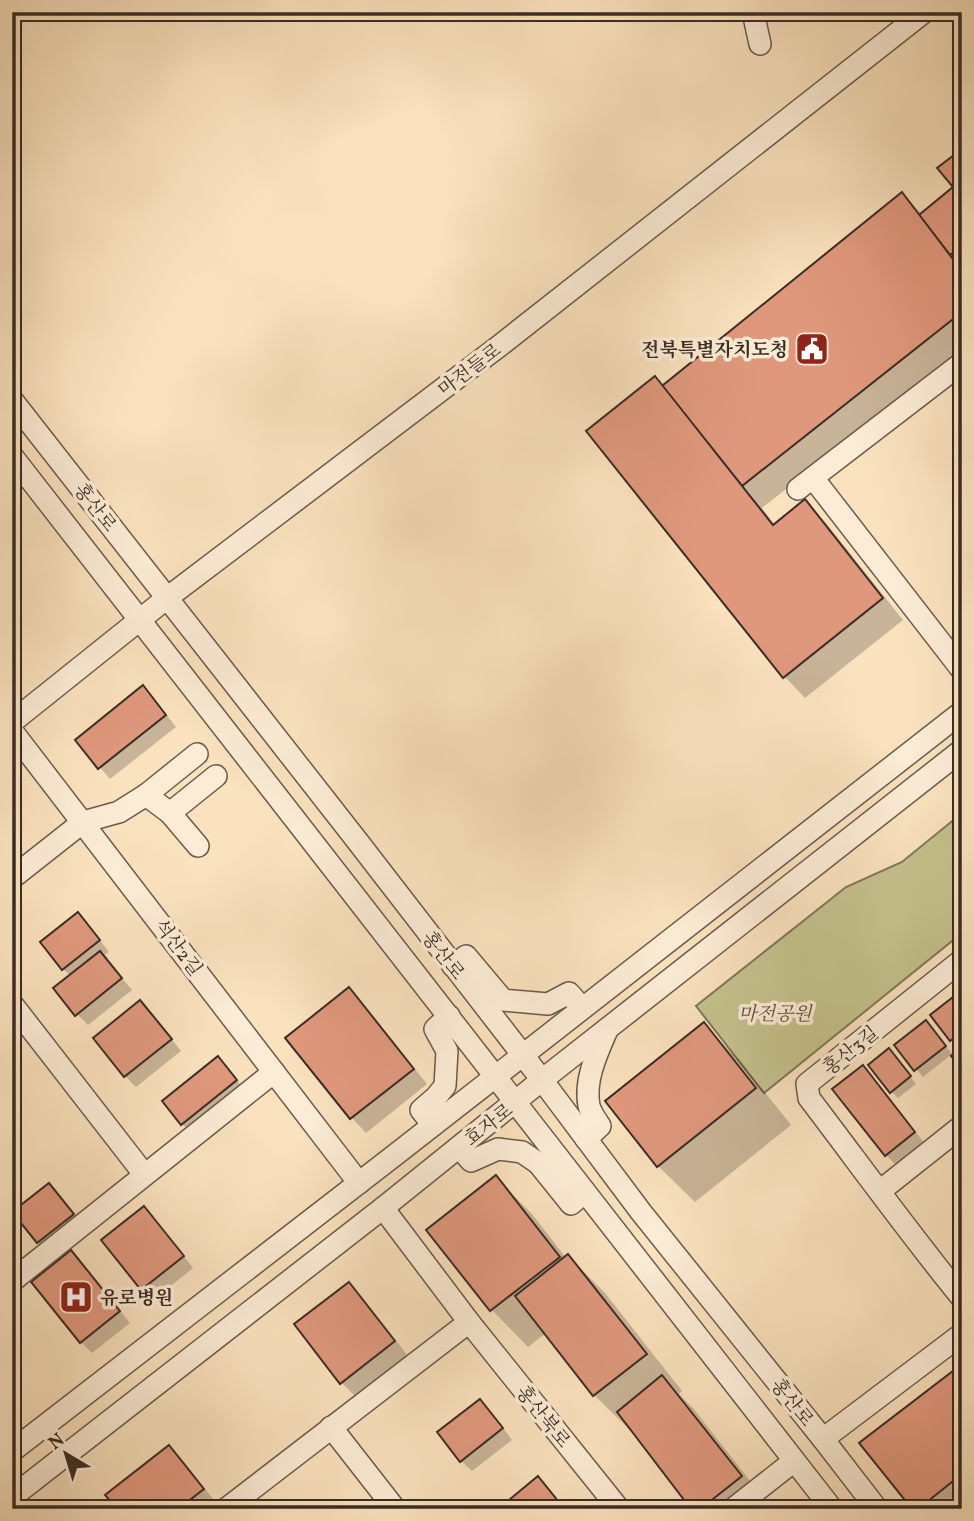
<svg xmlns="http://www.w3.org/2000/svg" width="974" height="1521" font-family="Vollkorn,'Noto Serif KR',serif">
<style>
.green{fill:#c4c28d;stroke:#7f775a;stroke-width:2}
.shadow{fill:#0003}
.building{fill:#e0987d;stroke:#3a2c26;stroke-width:2}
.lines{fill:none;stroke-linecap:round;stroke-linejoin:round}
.minor-casing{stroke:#6a5a4c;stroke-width:24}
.minor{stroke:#fcecd5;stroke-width:21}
.labels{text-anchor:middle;stroke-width:7;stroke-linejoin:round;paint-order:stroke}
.poi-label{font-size:19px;font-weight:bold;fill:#3a2c26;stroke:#fcecd5;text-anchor:end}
.street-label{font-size:19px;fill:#3a2c26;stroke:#fcecd5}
.park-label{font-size:19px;font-style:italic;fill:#5c5240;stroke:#fcecd5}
</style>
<rect width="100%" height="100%" fill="#fae2be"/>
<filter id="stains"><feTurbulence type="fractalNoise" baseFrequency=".00286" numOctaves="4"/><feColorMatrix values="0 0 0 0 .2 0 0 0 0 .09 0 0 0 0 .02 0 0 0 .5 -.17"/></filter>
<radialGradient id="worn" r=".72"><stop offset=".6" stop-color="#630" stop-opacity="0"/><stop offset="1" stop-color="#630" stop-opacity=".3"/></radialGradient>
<path class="green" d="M 962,813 L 962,933 L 764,1093 L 696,1006 L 846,887 L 902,862 Z"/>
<g class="shadow">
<path d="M 962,151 L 962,259 L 958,262 L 962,267 L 962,350 L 762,508 L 775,525 L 805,502 L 826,523 L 903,620 L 805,698 L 784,676 L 663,387 L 902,195 L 922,214 L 955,188 Z"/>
<path d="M 143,688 L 154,699 L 176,727 L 110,779 L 77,740 Z"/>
<path d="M 88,925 L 109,952 L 103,956 L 132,990 L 88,1025 L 77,1014 L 71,976 L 63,969 Z"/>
<path d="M 349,989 L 363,1004 L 427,1084 L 366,1133 L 352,1118 L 288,1038 Z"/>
<path d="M 962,992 L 962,1066 L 952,1054 L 923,1077 L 896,1045 L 932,1029 L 954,1056 L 961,1050 L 932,1015 Z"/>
<path d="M 140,1002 L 151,1013 L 181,1051 L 136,1087 L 125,1076 L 95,1038 Z"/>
<path d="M 704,1025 L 740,1061 L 791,1125 L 695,1202 L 658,1166 Z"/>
<path d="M 896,1058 L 916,1084 L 898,1098 L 891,1091 Z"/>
<path d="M 218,1059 L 247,1092 L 193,1134 L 182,1124 Z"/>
<path d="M 873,1078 L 925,1144 L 897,1166 L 886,1155 Z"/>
<path d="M 496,1178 L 532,1214 L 566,1258 L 568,1256 L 605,1293 L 682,1391 L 679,1394 L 692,1407 L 770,1506 L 767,1509 L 693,1509 L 633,1430 L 631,1431 L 594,1395 L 546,1333 L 528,1347 L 492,1310 L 429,1230 Z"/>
<path d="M 59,1196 L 83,1226 L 49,1253 L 38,1242 L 14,1212 Z"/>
<path d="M 144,1208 L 155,1219 L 193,1268 L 153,1300 L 142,1289 Z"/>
<path d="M 71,1252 L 82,1263 L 130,1323 L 92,1353 L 81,1342 Z"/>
<path d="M 349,1284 L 363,1298 L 408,1356 L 356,1397 L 342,1383 Z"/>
<path d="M 962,1366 L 962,1509 L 914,1509 Z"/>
<path d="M 480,1401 L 491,1412 L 512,1440 L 472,1471 L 461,1461 Z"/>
<path d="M 169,1447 L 184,1462 L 217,1504 L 211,1509 L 119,1509 Z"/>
</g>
<g class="building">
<path d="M 962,149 L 962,198 L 937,168 Z"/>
<path d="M 953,187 L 962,198 L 962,246 L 950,255 L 919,215 Z"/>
<path d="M 902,192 L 962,271 L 962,312 L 742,486 L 662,386 Z"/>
<path d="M 655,376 L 773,525 L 805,499 L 883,598 L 783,678 L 586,431 Z"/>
<path d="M 143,685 L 166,715 L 98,769 L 75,740 Z"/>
<path d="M 78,912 L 100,940 L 62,970 L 40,942 Z"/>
<path d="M 100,951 L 122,978 L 75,1016 L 53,988 Z"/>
<path d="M 349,987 L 414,1069 L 350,1119 L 285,1038 Z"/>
<path d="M 962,990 L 962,1032 L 950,1041 L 930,1015 Z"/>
<path d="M 140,1000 L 172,1039 L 124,1077 L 93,1038 Z"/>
<path d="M 926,1020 L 946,1046 L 914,1071 L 894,1045 Z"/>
<path d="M 704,1022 L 756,1088 L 657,1167 L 605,1101 Z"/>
<path d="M 962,1047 L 962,1069 L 951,1056 Z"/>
<path d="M 889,1048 L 911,1076 L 890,1093 L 868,1065 Z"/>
<path d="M 218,1056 L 237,1080 L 181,1125 L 162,1101 Z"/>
<path d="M 863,1065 L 915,1132 L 885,1156 L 832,1089 Z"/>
<path d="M 496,1175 L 560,1257 L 490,1311 L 426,1230 Z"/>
<path d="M 49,1183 L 74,1214 L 37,1243 L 12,1212 Z"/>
<path d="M 144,1206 L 184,1256 L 141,1290 L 101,1240 Z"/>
<path d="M 71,1250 L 120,1311 L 80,1343 L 31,1282 Z"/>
<path d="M 568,1254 L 647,1354 L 593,1396 L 515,1296 Z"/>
<path d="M 349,1282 L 395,1341 L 340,1384 L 294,1324 Z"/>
<path d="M 962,1364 L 962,1474 L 918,1509 L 912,1509 L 859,1443 Z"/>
<path d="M 662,1375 L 742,1476 L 708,1503 L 697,1509 L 691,1509 L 617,1412 Z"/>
<path d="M 480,1399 L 503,1428 L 460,1462 L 437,1432 Z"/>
<path d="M 169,1445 L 204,1489 L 178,1509 L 117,1509 L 105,1495 Z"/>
<path d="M 538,1476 L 562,1506 L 559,1509 L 498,1509 Z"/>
</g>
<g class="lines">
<defs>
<g id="minor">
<path d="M 753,12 L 760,44"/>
<path d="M 12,400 L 355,838 L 542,1080 L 641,1212 L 823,1439 L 877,1509"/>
<path d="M 12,456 L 832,1509"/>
<path d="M 813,478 L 962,670"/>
<path d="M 798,489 L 962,363"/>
<path d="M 12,722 L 167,598 L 498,347 L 924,12"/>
<path d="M 12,731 L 359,1183"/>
<path d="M 146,795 L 170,813 L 198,846"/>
<path d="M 170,813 L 216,776"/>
<path d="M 12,878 L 83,822 L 119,812 L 146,795 L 197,754"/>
<path d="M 962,960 L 807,1084 L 809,1098 C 860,1165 909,1233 962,1298"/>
<path d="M 453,966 L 466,956 L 503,1000 L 548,1004 L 569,993 L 582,1008"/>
<path d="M 12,1004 L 144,1174"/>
<path d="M 433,1125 L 421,1110 L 436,1097 L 445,1086 L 447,1051 L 435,1029 L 449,1016"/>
<path d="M 586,1139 L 600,1126 C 596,1120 591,1113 589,1106 C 584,1080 597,1053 607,1030"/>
<path d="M 459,1147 L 471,1161 L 498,1149 L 522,1152 L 538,1163 L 571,1204 L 585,1192"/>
<path d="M 880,1191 L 962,1126"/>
<path d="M 383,1208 L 469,1322 L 619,1509"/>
<path d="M 12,1281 L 274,1072"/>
<path d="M 331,1427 L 395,1509"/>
<path d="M 823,1439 L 962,1334"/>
<path d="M 12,1451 L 395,1155 L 962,712"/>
<path d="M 12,1497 L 383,1208 L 542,1080 L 962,750"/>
<path d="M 226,1509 L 469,1322"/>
<path d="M 733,1509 L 794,1461"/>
</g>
</defs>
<use href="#minor" class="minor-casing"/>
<use href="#minor" class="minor"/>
</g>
<defs>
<symbol id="civic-square" viewBox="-11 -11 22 22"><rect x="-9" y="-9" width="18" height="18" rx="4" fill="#8f2418" stroke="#fcecd5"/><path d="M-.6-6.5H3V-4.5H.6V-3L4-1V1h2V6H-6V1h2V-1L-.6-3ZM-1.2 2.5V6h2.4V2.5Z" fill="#fff"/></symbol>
<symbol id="hospital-square" viewBox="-11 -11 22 22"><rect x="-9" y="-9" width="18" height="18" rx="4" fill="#8f2418" stroke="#fcecd5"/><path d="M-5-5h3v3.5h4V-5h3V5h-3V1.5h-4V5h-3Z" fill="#fff"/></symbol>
</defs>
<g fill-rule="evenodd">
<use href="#civic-square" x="793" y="330" width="38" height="38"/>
<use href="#hospital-square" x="57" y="1278" width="38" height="38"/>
</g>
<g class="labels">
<g class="poi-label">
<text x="788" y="356">전북특별자치도청</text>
<text x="100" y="1304" text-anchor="start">유로병원</text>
</g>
<g class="street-label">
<text transform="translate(469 369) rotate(-37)" y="7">마전들로</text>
<text transform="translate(96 507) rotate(52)" y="7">홍산로</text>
<text transform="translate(179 947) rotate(53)" y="7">석산2길</text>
<text transform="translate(444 955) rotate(52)" y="7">홍산로</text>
<text transform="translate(850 1050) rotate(-39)" y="7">홍산3길</text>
<text transform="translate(488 1124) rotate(-38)" y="7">효자로</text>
<text transform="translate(793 1402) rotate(51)" y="7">홍산로</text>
<text transform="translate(544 1416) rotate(51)" y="7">홍산북로</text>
</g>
<g class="park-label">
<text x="775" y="1020">마전공원</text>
</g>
</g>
<rect width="974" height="1521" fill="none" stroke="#fae2be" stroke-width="42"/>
<rect x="14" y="14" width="946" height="1493" fill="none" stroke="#3a2c26" stroke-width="3.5"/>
<rect x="21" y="21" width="932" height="1479" fill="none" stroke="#3a2c26" stroke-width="2"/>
<g transform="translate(66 1454) rotate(322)" stroke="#fcecd5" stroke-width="5" paint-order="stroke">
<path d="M0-5L12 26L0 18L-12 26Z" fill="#3a2c26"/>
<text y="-10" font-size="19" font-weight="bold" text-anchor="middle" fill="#3a2c26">N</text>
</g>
<rect width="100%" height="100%" filter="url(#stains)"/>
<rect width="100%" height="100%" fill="url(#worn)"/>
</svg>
